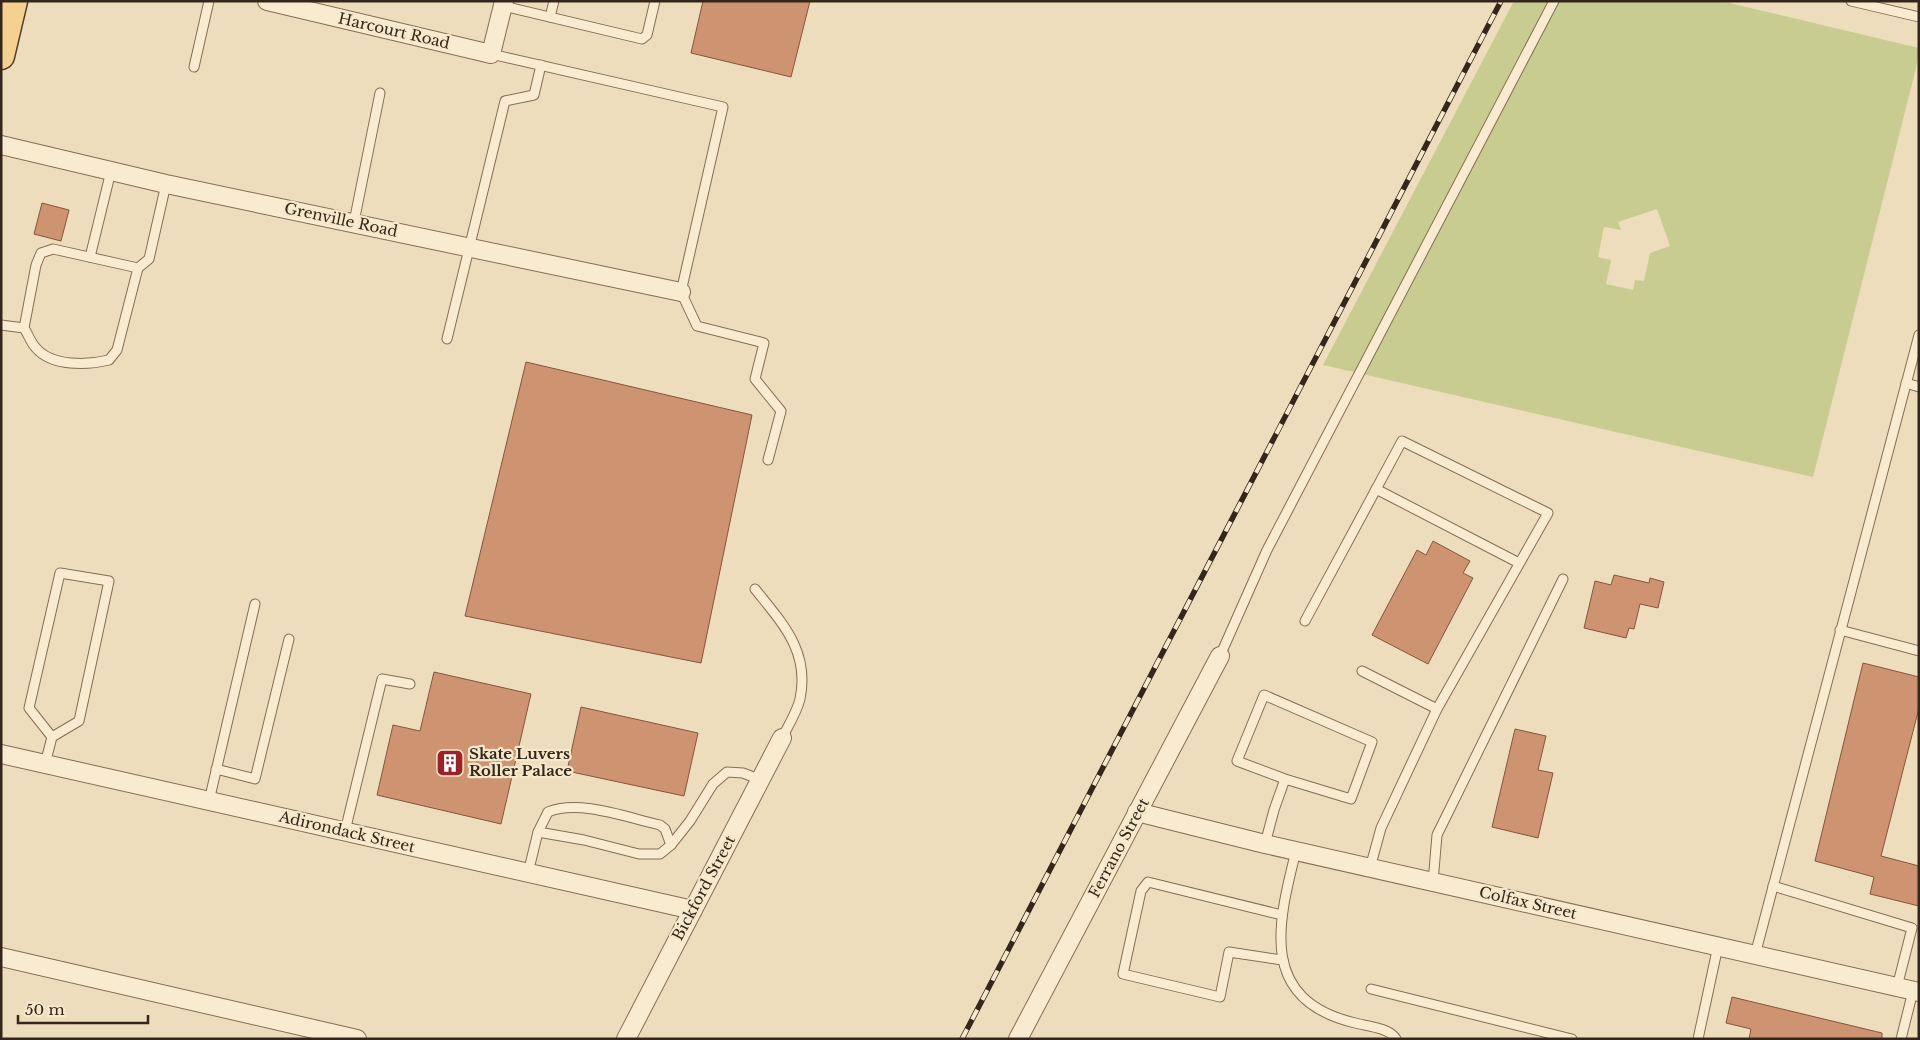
<svg xmlns="http://www.w3.org/2000/svg" width="1920" height="1040" font-family="'Libre Baskerville',serif">
<style>
.green{fill:#c8cc90;fill-rule:evenodd}
.building{fill:#ce9370;stroke:#86553b}
.lines{fill:none;stroke-linecap:round;stroke-linejoin:round}
.lane-casing{stroke:#866d55;stroke-width:11}
.street-casing{stroke:#866d55;stroke-width:20}
.primary-casing{stroke:#533b2a;stroke-width:29}
.lane{stroke:#f9ebcf;stroke-width:9}
.street{stroke:#f9ebcf;stroke-width:18}
.primary{stroke:#f4d191;stroke-width:26}
.rail-casing{stroke:#35261b;stroke-width:5.5}
.rail{stroke:#f6e8cb;stroke-width:4;stroke-dasharray:11;stroke-linecap:butt}
.labels{text-anchor:middle;stroke-width:4.5;stroke-linejoin:round;paint-order:stroke}
.street-label{font-size:15px;fill:#35261b;stroke:#f6e8cb}
.poi-label{font-size:15px;font-weight:bold;fill:#35261b;stroke:#f6e8cb;text-anchor:start}
</style>
<rect width="100%" height="100%" fill="#eeddbc"/>
<path class="green" d="M 1514,1 L 1721,1 L 1919,48 L 1919,56 L 1813,477 L 1323,365 ZM 1657,209 L 1670,246 L 1650,253 L 1644,281 L 1635,280 L 1633,290 L 1606,284 L 1611,260 L 1598,257 L 1604,227 L 1621,230 L 1618,222 Z"/>
<g class="building">
<path d="M 703,1 L 810,1 L 791,77 L 691,53 Z"/>
<path d="M 42,203 L 69,210 L 61,241 L 34,234 Z"/>
<path d="M 526,362 L 752,415 L 701,663 L 465,616 Z"/>
<path d="M 1433,541 L 1470,561 L 1463,573 L 1473,578 L 1428,664 L 1372,635 L 1417,550 L 1426,555 Z"/>
<path d="M 1614,575 L 1649,583 L 1650,578 L 1664,582 L 1658,608 L 1640,604 L 1634,629 L 1629,628 L 1626,638 L 1584,628 L 1595,581 L 1611,585 Z"/>
<path d="M 1863,663 L 1919,677 L 1919,708 L 1881,856 L 1919,866 L 1919,906 L 1870,894 L 1874,877 L 1815,861 Z"/>
<path d="M 434,672 L 531,694 L 501,824 L 377,795 L 393,725 L 420,731 Z"/>
<path d="M 581,707 L 698,733 L 684,796 L 567,771 Z"/>
<path d="M 1515,729 L 1546,736 L 1538,770 L 1553,773 L 1538,838 L 1492,827 Z"/>
<path d="M 1732,997 L 1882,1033 L 1882,1039 L 1749,1039 L 1751,1029 L 1726,1023 Z"/>
</g>
<g class="lines">
<defs>
<g id="lane">
<path d="M 1851,1 L 1919,17"/>
<path d="M 503,6 L 642,39 L 647,35 L 655,1"/>
<path d="M 550,17 L 554,1"/>
<path d="M 491,54 L 723,107 L 681,292 L 697,326 L 764,343 L 755,379 L 781,411 L 768,460"/>
<path d="M 194,67 L 209,1"/>
<path d="M 354,222 L 380,93"/>
<path d="M 90,257 L 111,171"/>
<path d="M 1,325 L 24,328 L 36,265 L 41,253 L 53,249 L 138,268 L 149,259 L 166,184"/>
<path d="M 24,328 C 28,334 31,343 36,348 C 52,367 88,365 109,360 L 117,350 L 138,268"/>
<path d="M 447,339 L 505,101 L 534,95 L 541,65"/>
<path d="M 1906,383 L 1919,387"/>
<path d="M 1376,489 L 1519,563"/>
<path d="M 755,589 C 782,623 810,651 800,699 C 797,712 788,726 782,738"/>
<path d="M 1305,621 L 1402,441 L 1548,513 L 1437,709 L 1381,828 L 1370,868"/>
<path d="M 1840,630 L 1919,651"/>
<path d="M 1220,656 L 1267,550 L 1554,1"/>
<path d="M 1362,671 L 1437,709"/>
<path d="M 45,764 L 52,737 L 79,721 L 109,581 L 60,573 L 29,708 L 52,737"/>
<path d="M 216,769 L 255,779 L 289,639"/>
<path d="M 209,801 L 255,604"/>
<path d="M 345,831 L 382,679 L 410,684"/>
<path d="M 538,832 L 584,840 L 639,854 L 660,854 L 671,845 L 690,821 L 713,784 L 727,772 L 743,773 L 761,780"/>
<path d="M 1265,844 L 1274,810 L 1285,779 L 1351,799 L 1372,742 L 1264,695 L 1237,761 L 1285,779"/>
<path d="M 1296,851 C 1277,926 1259,1000 1355,1023 C 1367,1026 1390,1028 1396,1039"/>
<path d="M 528,873 L 538,832 L 548,812 C 579,799 628,818 660,825 L 665,829 L 671,845"/>
<path d="M 1433,882 L 1437,835 L 1563,579"/>
<path d="M 1773,886 L 1912,928 L 1897,987"/>
<path d="M 1282,915 L 1148,882 L 1141,891 L 1123,974 L 1220,997 L 1229,952 L 1282,960"/>
<path d="M 1755,955 L 1919,335"/>
<path d="M 1371,989 L 1572,1039"/>
<path d="M 1698,1039 L 1718,946"/>
<path d="M 1901,1039 L 1913,991"/>
</g>
<g id="street">
<path d="M 267,1 L 491,54 L 504,1"/>
<path d="M 1,145 L 166,184 L 681,292"/>
<path d="M 1,754 L 693,910"/>
<path d="M 1137,812 L 1265,844 L 1919,992"/>
<path d="M 1,957 L 357,1039"/>
<path d="M 626,1039 L 782,738"/>
<path d="M 1018,1039 L 1220,656"/>
</g>
<path id="primary" d="M 1,56 L 14,1"/>
</defs>
<use href="#lane" class="lane-casing"/>
<use href="#street" class="street-casing"/>
<use href="#primary" class="primary-casing"/>
<use href="#lane" class="lane"/>
<use href="#street" class="street"/>
<use href="#primary" class="primary"/>
<defs>
<path id="rail" d="M 962,1039 L 1501,1"/>
</defs>
<use href="#rail" class="rail-casing"/>
<use href="#rail" class="rail"/>
</g>
<defs>
<symbol id="building-square" viewBox="-11 -11 22 22"><rect x="-9" y="-9" width="18" height="18" rx="4" fill="#96242a" stroke="#f6e8cb"/><path d="M-4-6H4V6H1V3H-1V6H-4ZM-2.5-4.3h1.7v1.8h-1.7ZM.8-4.3h1.7v1.8H.8ZM-2.5-1h1.7V.8h-1.7ZM.8-1h1.7V.8H.8Z" fill="#fff"/></symbol>
</defs>
<g fill-rule="evenodd">
<use href="#building-square" x="434" y="747" width="32" height="32"/>
</g>
<g class="labels">
<g class="street-label">
<text transform="translate(394 31) rotate(13)" y="5">Harcourt Road</text>
<text transform="translate(341 220) rotate(12)" y="5">Grenville Road</text>
<text transform="translate(347 832) rotate(13)" y="5">Adirondack Street</text>
<text transform="translate(1119 848) rotate(-62)" y="5">Ferrano Street</text>
<text transform="translate(704 888) rotate(-62)" y="5">Bickford Street</text>
<text transform="translate(1528 903) rotate(13)" y="5">Colfax Street</text>
</g>
<g class="poi-label">
<text x="469" y="759">Skate Luvers<tspan x="469" dy="17">Roller Palace</tspan></text>
</g>
</g>
<rect width="1920" height="1040" fill="none" stroke="#35261b" stroke-width="5"/>
<path d="M18 1015v8h130v-8" fill="none" stroke="#35261b" stroke-width="2.5"/>
<text x="25" y="1015" font-size="15" fill="#35261b" stroke="#f6e8cb" stroke-width="4" paint-order="stroke">50 m</text>
</svg>
